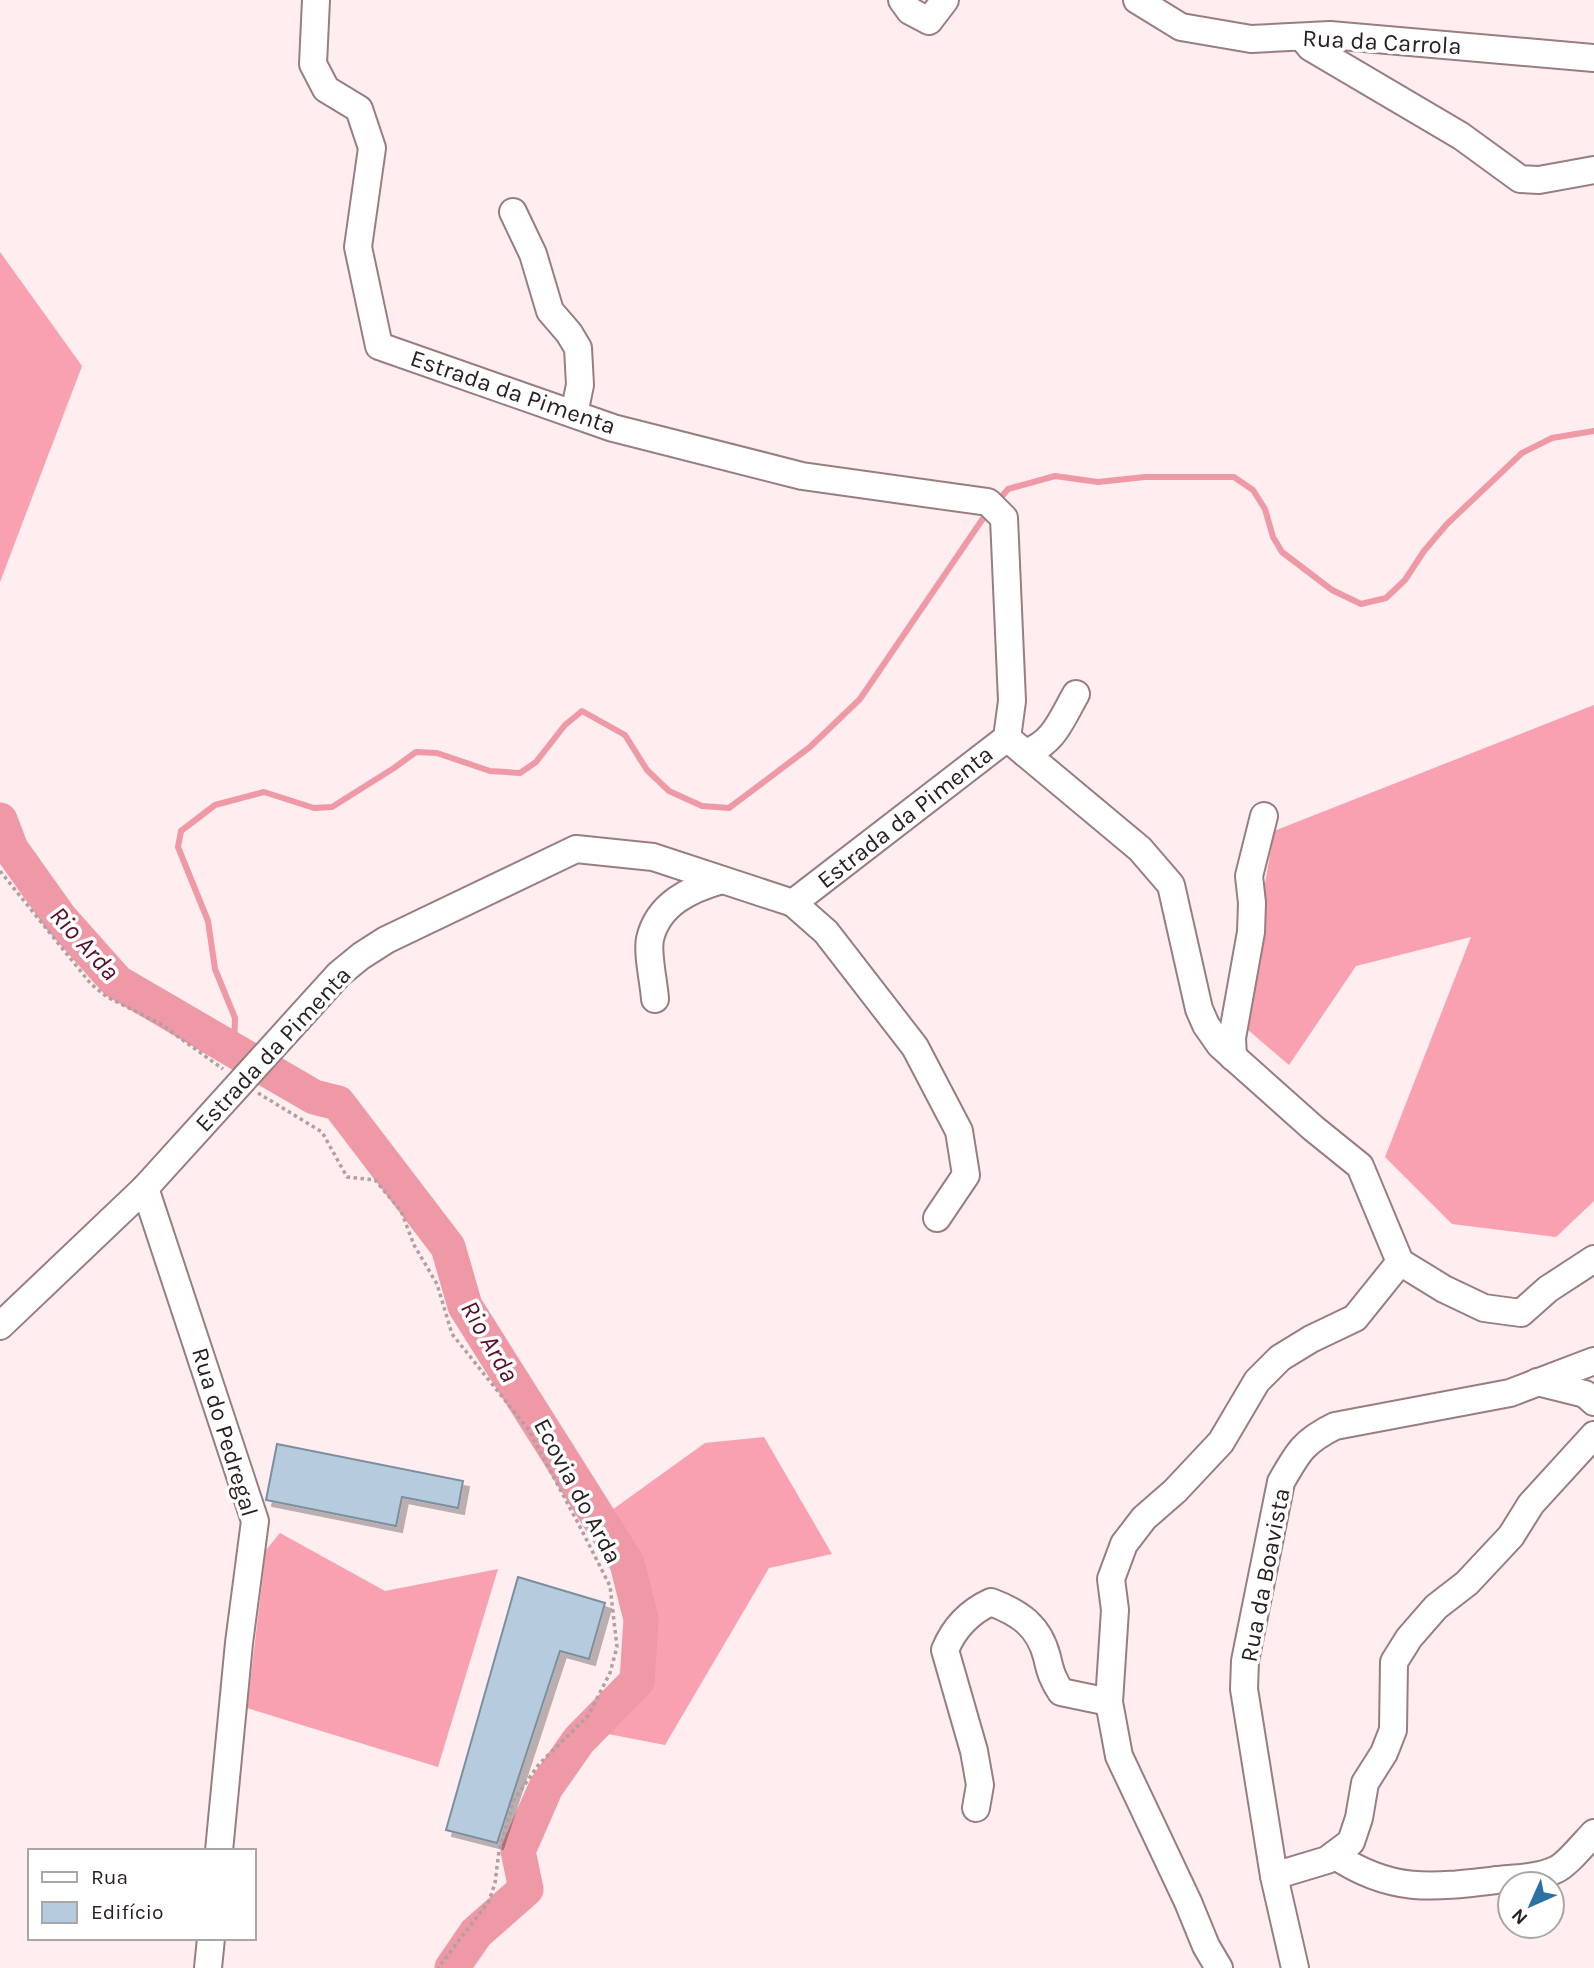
<svg xmlns="http://www.w3.org/2000/svg" width="1594" height="1968" font-family="Karla,sans-serif">
<style>
.forest{fill:#f9a1b0}
.lines{fill:none;stroke-linecap:round;stroke-linejoin:round}
.stream{stroke:#ef98a6;stroke-width:6}
.river{stroke:#ef98a6;stroke-width:35}
.building{fill:#b6cbdd;stroke:#7b8f9f;stroke-width:2;filter:url(#shadow)}
.minor-casing{stroke:#997e81;stroke-width:30}
.path{stroke:#afa0a1;stroke-width:3.5;stroke-dasharray:3.5 3.5;stroke-linecap:butt}
.minor{stroke:#fff;stroke-width:26}
.labels{text-anchor:middle;stroke-width:7;stroke-linejoin:round;paint-order:stroke}
.street-label{font-size:24px;fill:#2a2021;stroke:#fff}
.water-label{font-size:26px;font-style:italic;fill:#5b0f26;stroke:#fff}
</style>
<defs>
<filter id="shadow"><feDropShadow dx="6" dy="6" stdDeviation="0" flood-color="#0004"/></filter>
</defs>
<rect width="100%" height="100%" fill="#ffedef"/>
<g class="forest">
<path d="M 0,252 L 82,366 L 0,582 Z"/>
<path d="M 1594,705 L 1594,1201 L 1556,1237 L 1452,1224 L 1385,1157 L 1471,937 L 1356,966 L 1289,1065 L 1241,1024 L 1274,831 Z"/>
<path d="M 764,1437 L 832,1554 L 769,1568 L 665,1745 L 608,1734 L 643,1685 L 650,1618 L 634,1560 L 605,1515 L 705,1443 Z"/>
<path d="M 280,1533 L 385,1591 L 498,1569 L 438,1767 L 247,1708 L 266,1550 Z"/>
</g>
<g class="lines">
<g class="stream">
<path d="M 1003,495 L 1008,489 L 1055,476 L 1098,482 L 1145,477 L 1234,477 L 1253,490 L 1265,509 L 1273,537 L 1282,552 L 1332,590 L 1361,604 L 1386,598 L 1405,580 L 1424,551 L 1447,524 L 1522,453 L 1552,438 L 1594,431"/>
<path d="M 234,1050 L 235,1018 L 215,969 L 208,921 L 178,847 L 181,831 L 215,805 L 264,792 L 314,808 L 332,807 L 394,768 L 416,752 L 437,753 L 490,771 L 520,773 L 536,762 L 565,725 L 582,711 L 625,735 L 647,770 L 669,791 L 702,806 L 729,808 L 810,747 L 860,699 L 984,517"/>
</g>
<path class="river" d="M 0,820 L 11,849 L 60,918 L 117,982 L 314,1097 L 338,1103 L 448,1247 L 465,1306 L 627,1563 L 641,1619 L 637,1681 L 579,1740 L 546,1787 L 518,1851 L 526,1889 L 476,1933 L 452,1968"/>
</g>
<g class="building">
<path d="M 277,1444 L 463,1481 L 458,1508 L 402,1497 L 396,1526 L 266,1500 Z"/>
<path d="M 518,1577 L 605,1603 L 589,1659 L 560,1651 L 497,1843 L 446,1830 Z"/>
</g>
<g class="lines">
<defs>
<g id="minor">
<path d="M 902,0 L 910,11 L 929,21 L 945,0"/>
<path d="M 1137,0 L 1181,27 L 1251,39 L 1330,35 L 1594,58"/>
<path d="M 1302,37 L 1310,47 L 1461,136 L 1520,179 L 1539,180 L 1594,170"/>
<path d="M 513,212 L 533,254 L 550,311 L 569,333 L 578,348 L 580,385 L 574,414"/>
<path d="M 1007,738 L 1140,849 L 1171,885 L 1199,1009 L 1206,1025 L 1220,1045 L 1313,1128 L 1360,1166 L 1400,1262 L 1444,1289 L 1484,1308 L 1521,1313 L 1548,1289 L 1594,1259"/>
<path d="M 1025,753 C 1054,743 1061,720 1076,694"/>
<path d="M 793,903 L 826,932 L 915,1047 L 959,1131 L 966,1175 L 937,1218"/>
<path d="M 655,999 C 654,983 647,954 650,939 C 658,904 690,889 722,880"/>
<path d="M 1233,1057 L 1232,1038 L 1251,932 L 1252,903 L 1249,876 L 1264,816"/>
<path d="M 145,1188 L 255,1521 L 239,1643 L 219,1851"/>
<path d="M 0,1326 L 145,1188 L 339,974 L 361,956 L 386,940 L 576,849 L 653,857 L 793,903 L 1007,738 L 1012,701 L 1004,518 L 988,502 L 802,476 L 613,428 L 379,346 L 358,247 L 372,148 L 359,109 L 326,89 L 313,64 L 316,0"/>
<path d="M 1537,1382 L 1585,1394 L 1594,1402"/>
<path d="M 976,1808 L 980,1785 L 974,1751 L 945,1650 C 954,1628 969,1612 991,1602 C 1020,1613 1039,1626 1047,1657 C 1050,1671 1053,1680 1061,1692 L 1109,1702"/>
<path d="M 1334,1855 C 1391,1893 1431,1888 1496,1880 C 1515,1878 1538,1878 1555,1870 C 1566,1866 1585,1842 1594,1833"/>
<path d="M 1274,1876 L 1327,1860 L 1351,1842 L 1359,1818 L 1365,1783 L 1384,1753 L 1393,1730 L 1394,1662 L 1409,1638 L 1436,1607 L 1467,1583 L 1511,1536 L 1531,1504 L 1594,1435"/>
<path d="M 208,1968 L 211,1938"/>
<path d="M 1219,1968 L 1206,1946 L 1188,1902 L 1119,1756 L 1109,1702 L 1115,1610 L 1111,1579 L 1124,1544 L 1144,1518 L 1175,1491 L 1221,1442 L 1257,1381 L 1280,1358 L 1311,1339 L 1355,1318 L 1400,1262"/>
<path d="M 1295,1968 L 1274,1876 L 1244,1689 L 1245,1661 L 1281,1482 C 1298,1452 1304,1441 1335,1426 L 1510,1393 L 1594,1361"/>
</g>
</defs>
<use href="#minor" class="minor-casing"/>
<g class="path">
<path d="M 0,871 L 91,984 L 107,997 L 159,1023 L 223,1069"/>
<path d="M 258,1093 L 322,1132 L 347,1177 L 375,1180 L 401,1211 L 414,1245 L 437,1284 L 452,1334 L 528,1429 L 578,1523 L 610,1586 L 617,1647 L 610,1673 L 588,1716 L 539,1764 L 514,1800 L 499,1851 L 495,1883 L 489,1901 L 438,1968"/>
</g>
<use href="#minor" class="minor"/>
</g>
<g class="labels">
<g class="street-label">
<text transform="translate(1382 42) rotate(3)" y="8">Rua da Carrola</text>
<text transform="translate(513 392) rotate(19)" y="8">Estrada da Pimenta</text>
<text transform="translate(905 817) rotate(-38)" y="8">Estrada da Pimenta</text>
<text transform="translate(273 1049) rotate(-47)" y="8">Estrada da Pimenta</text>
<text transform="translate(225 1432) rotate(73)" y="8">Rua do Pedregal</text>
<text transform="translate(578 1491) rotate(62)" y="8">Ecovia do Arda</text>
<text transform="translate(1265 1575) rotate(-79)" y="8">Rua da Boavista</text>
</g>
<g class="water-label">
<text transform="translate(85 943) rotate(48)" y="9">Rio Arda</text>
<text transform="translate(490 1341) rotate(60)" y="9">Rio Arda</text>
</g>
</g>
<rect x="28" y="1849" width="228" height="91" fill="#ffffff" stroke="#aaa6a6" stroke-width="2"/>
<rect x="42" y="1872" width="35" height="10" fill="#ffffff" stroke="#aaa6a6" stroke-width="2"/>
<text x="91" y="1884" font-size="21" fill="#2a2021">Rua</text>
<rect x="42" y="1902" width="35" height="21" fill="#b6cbdd" stroke="#aaa6a6" stroke-width="2"/>
<text x="91" y="1919" font-size="21" fill="#2a2021">Edifício</text>
<g transform="translate(1531 1905) rotate(225)"><circle r="33" fill="#ffffff" stroke="#aaa6a6" stroke-width="2"/>
<path d="M0-5L12 26L0 18L-12 26Z" fill="#2972a5"/>
<text y="-10" font-size="19" font-weight="bold" text-anchor="middle" fill="#2a2021">N</text>
</g>
</svg>
